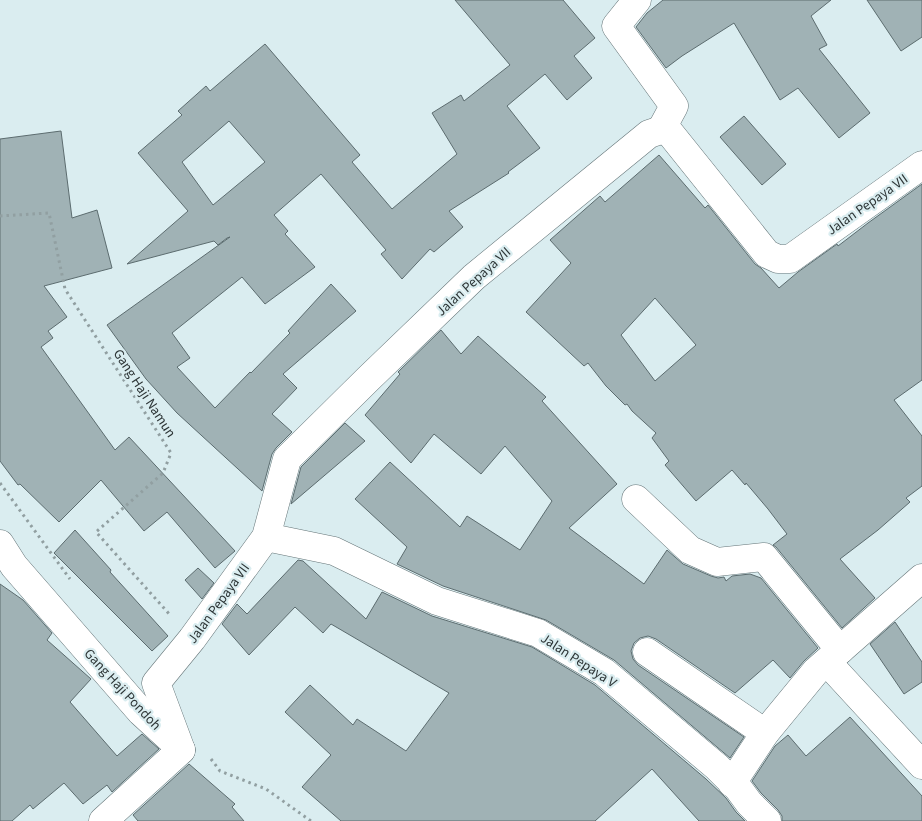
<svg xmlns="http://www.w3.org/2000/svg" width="922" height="821" font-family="'Source Sans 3',sans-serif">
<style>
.building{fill:#a0b2b5;stroke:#5c6c6f;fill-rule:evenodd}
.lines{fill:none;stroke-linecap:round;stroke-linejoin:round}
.minor-casing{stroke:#657578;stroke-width:29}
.path{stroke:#919fa1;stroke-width:3;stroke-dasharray:2.5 4;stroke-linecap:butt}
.minor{stroke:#fff;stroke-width:28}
.labels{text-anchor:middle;stroke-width:4.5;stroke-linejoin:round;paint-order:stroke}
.street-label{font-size:14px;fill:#2d3536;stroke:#daedf0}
</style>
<rect width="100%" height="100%" fill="#daedf0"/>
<g class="building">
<path d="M 455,0 L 563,0 L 595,38 L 574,56 L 592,78 L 567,100 L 545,74 L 507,106 L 540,148 L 508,172 L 509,173 L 449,211 L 463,227 L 434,252 L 430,249 L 402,279 L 381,254 L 386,250 L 321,174 L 274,215 L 288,231 L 285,234 L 315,267 L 265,304 L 242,277 L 172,333 L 190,358 L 177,367 L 215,408 L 250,372 L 251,373 L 290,333 L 288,331 L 331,284 L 356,311 L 283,374 L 297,388 L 272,414 L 292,432 L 276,448 L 272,454 L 262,491 L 177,413 L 146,379 L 107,325 L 230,237 L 227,238 L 218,245 L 214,241 L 127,264 L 188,211 L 138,153 L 182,115 L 178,111 L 206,86 L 210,91 L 265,44 L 360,155 L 352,162 L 392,209 L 457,154 L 432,113 L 461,95 L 464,101 L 510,65 ZM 229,121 L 265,162 L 213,205 L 182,162 Z"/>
<path d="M 663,0 L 831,0 L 811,16 L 827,45 L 819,49 L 870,113 L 839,138 L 798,88 L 780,100 L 734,23 L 682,56 L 666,68 L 636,27 L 647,13 Z"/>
<path d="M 867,0 L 922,0 L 922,37 L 901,51 Z"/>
<path d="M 744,116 L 786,164 L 762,185 L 720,137 Z"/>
<path d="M 61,131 L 72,218 L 97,210 L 112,268 L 44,286 L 67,317 L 48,331 L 53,338 L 41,347 L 115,450 L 129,437 L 235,551 L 215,568 L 167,512 L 144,531 L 101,480 L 59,522 L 20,484 L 18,485 L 0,461 L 0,139 Z"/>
<path d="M 659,155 L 705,208 L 708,205 L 755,264 L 761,268 L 779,288 L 798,272 L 837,244 L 838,246 L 868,223 L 922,184 L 922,380 L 894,400 L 922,436 L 922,486 L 906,498 L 910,502 L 878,530 L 840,559 L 875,598 L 842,628 L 776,547 L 773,545 L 787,534 L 768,509 L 746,483 L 745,485 L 732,470 L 696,501 L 665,465 L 669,461 L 652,438 L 656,433 L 632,411 L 627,404 L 625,405 L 606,386 L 588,363 L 584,366 L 526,312 L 571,263 L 550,240 L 600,196 L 605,202 ZM 655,298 L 696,345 L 655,381 L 621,335 Z"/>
<path d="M 441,330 L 461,354 L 478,336 L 546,397 L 542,401 L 617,484 L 569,528 L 644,584 L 667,550 L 683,564 L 711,576 L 718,578 L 724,577 L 726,581 L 732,576 L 750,574 L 761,578 L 818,648 L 804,661 L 790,678 L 773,660 L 735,693 L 656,639 L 648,636 L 640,638 L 634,643 L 631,651 L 633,659 L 638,665 L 744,737 L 730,758 L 614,660 L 546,620 L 443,586 L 397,564 L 407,547 L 355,499 L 390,462 L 460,527 L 467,516 L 520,550 L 552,501 L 505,446 L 481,474 L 434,434 L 411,463 L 365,415 L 400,374 L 398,372 Z"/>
<path d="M 345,423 L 365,441 L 291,504 L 301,467 Z"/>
<path d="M 75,530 L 111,570 L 110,572 L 168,636 L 152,651 L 54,553 Z"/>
<path d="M 298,560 L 303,561 L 366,619 L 382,592 L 432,616 L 532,647 L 595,685 L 706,779 L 726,798 L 736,812 L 745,821 L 699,821 L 652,769 L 595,821 L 341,821 L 302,787 L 331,755 L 285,712 L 310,685 L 353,725 L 357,719 L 406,751 L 449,693 L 331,624 L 323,633 L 295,607 L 249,655 L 222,624 L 237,604 L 247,614 Z"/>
<path d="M 198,568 L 214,583 L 202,599 L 185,580 Z"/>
<path d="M 0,584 L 23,600 L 52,633 L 47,640 L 91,679 L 70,702 L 117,756 L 142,734 L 159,749 L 112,792 L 107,785 L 83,804 L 64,783 L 33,809 L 30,805 L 12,821 L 0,821 Z"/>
<path d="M 895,622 L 922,662 L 922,682 L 904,694 L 870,644 Z"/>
<path d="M 850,717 L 922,796 L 922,821 L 782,821 L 782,816 L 778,810 L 761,793 L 752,781 L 775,746 L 788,735 L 806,756 Z"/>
<path d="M 189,764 L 235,804 L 232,807 L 244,821 L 138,821 L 133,815 Z"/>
</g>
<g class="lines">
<defs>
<g id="minor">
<path d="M 637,0 L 616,26 L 674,106 L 661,130"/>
<path d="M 636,499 L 690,550 L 717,562 L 764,557 L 840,650"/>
<path d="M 266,537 L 334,551 L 437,601 L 538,633 L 604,672 L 717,767 L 738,788 L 749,803 L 767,821"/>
<path d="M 0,544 L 14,566 L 141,712 L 177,745"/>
<path d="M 647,652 L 765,733"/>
<path d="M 827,662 L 922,765"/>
<path d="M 181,750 L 156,683 L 192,639 L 266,537 L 287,459 L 368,379 L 474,277 L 649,134 L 661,130 L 670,133 L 767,254 L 778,259 L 790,259 L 922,165"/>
<path d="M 732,783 L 765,733 L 816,671 L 922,578"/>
<path d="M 103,821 L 181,750"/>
</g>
</defs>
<use href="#minor" class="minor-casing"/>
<g class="path">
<path d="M 0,216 L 49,213 L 65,289 L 171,453 L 163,473 L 96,532 L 171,616"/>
<path d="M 0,483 L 70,579"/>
<path d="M 211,759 L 220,771 L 266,789 L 311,821"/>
</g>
<use href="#minor" class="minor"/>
</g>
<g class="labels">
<g class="street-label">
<text transform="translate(867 204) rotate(-35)" y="5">Jalan Pepaya VII</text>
<text transform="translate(473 281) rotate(-42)" y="5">Jalan Pepaya VII</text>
<text transform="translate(145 393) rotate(57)" y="5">Gang Haji Namun</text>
<text transform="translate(218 603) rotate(-54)" y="5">Jalan Pepaya VII</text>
<text transform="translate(579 660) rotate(33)" y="5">Jalan Pepaya V</text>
<text transform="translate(123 689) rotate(47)" y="5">Gang Haji Pondoh</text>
</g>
</g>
</svg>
